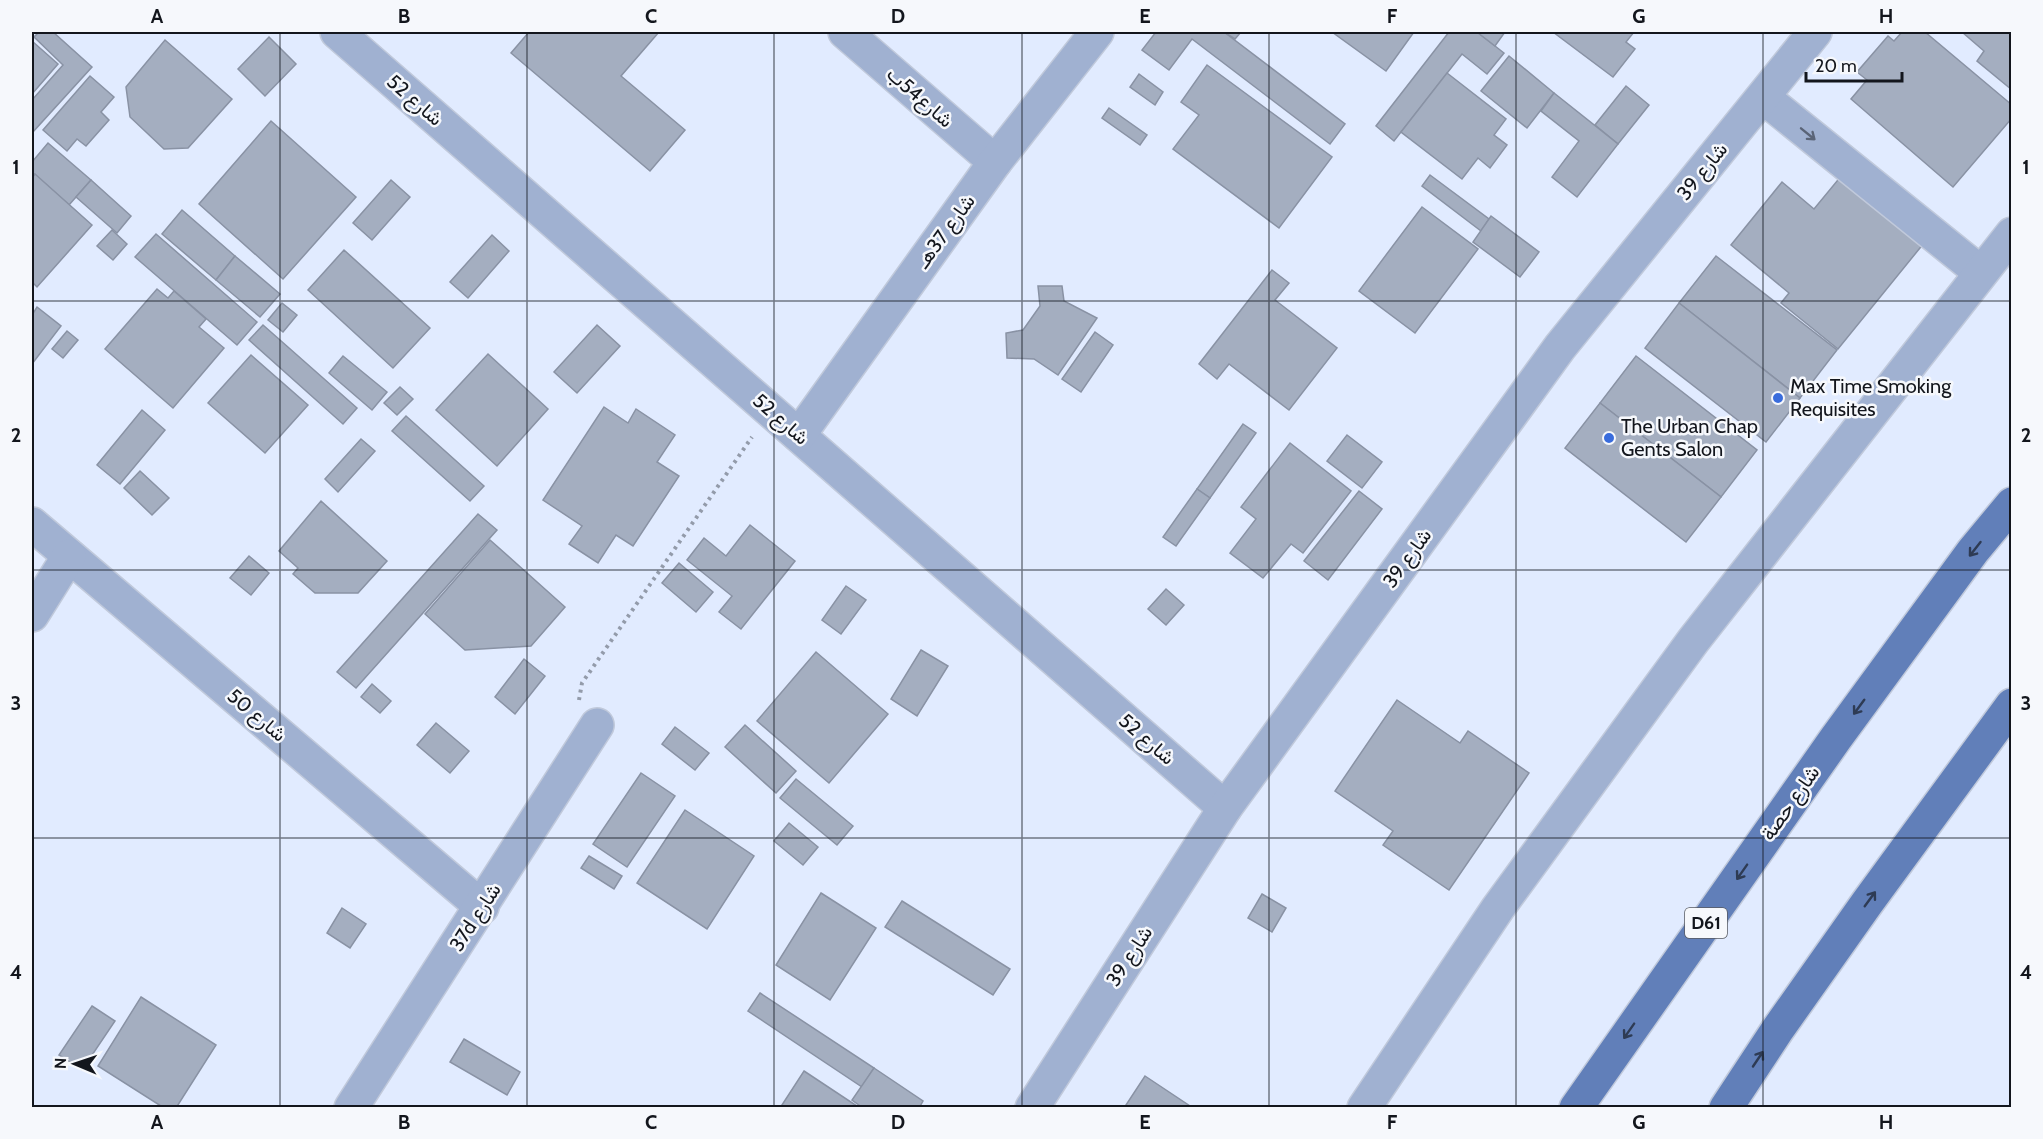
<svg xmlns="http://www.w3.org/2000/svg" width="2043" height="1139" font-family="Cabin,Vazirmatn,sans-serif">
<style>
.building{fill:#a4aec0;stroke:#8992a4;stroke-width:1.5}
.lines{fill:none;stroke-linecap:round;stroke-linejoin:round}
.minor-casing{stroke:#c0c9db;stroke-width:36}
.major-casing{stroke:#c0c9db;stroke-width:36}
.path{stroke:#939baa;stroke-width:4;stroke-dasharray:3 4.5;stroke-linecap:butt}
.minor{stroke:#a0b1d1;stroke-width:33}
.major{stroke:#617fb9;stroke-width:33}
.oneway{stroke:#5a6477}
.oneway2{stroke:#2e3b54}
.grid{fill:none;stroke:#13161d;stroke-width:1.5;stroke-opacity:0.55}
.poi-dot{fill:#396cdc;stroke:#f6f8fc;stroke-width:2}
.labels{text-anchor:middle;stroke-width:5;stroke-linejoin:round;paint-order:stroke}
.shield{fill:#f6f8fc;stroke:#575a60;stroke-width:1.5}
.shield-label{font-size:18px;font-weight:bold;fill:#13161d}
.street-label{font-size:20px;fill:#13161d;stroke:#f6f8fc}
.poi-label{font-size:20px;fill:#13161d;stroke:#f6f8fc;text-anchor:start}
.neatline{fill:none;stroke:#13161d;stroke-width:2}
.grid-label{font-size:20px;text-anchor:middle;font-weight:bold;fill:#13161d}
</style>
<rect width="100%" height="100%" fill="#e1ebff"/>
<g class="building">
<path d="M 39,32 L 53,32 L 92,67 L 32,133 L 32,100 L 63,65 L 34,37 Z"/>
<path d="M 529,32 L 659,32 L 621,76 L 685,130 L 650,171 L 511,53 Z"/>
<path d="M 1156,32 L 1224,32 L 1345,124 L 1330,144 L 1192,39 L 1169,70 L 1142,50 Z"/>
<path d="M 1224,32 L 1241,32 L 1235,39 Z"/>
<path d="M 1332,32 L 1414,32 L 1386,71 Z"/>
<path d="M 1449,32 L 1477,32 L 1504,53 L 1487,74 L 1462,54 L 1394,141 L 1376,126 Z"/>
<path d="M 1477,32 L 1505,32 L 1495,46 Z"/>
<path d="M 1553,32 L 1634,32 L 1626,42 L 1635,49 L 1613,77 Z"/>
<path d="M 1902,32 L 1925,32 L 2012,105 L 2012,118 L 1953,187 L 1851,99 L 1867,80 L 1857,72 L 1888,36 L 1894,41 Z"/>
<path d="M 1962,32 L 2012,32 L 2012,90 L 1977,61 L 1984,51 Z"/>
<path d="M 269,37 L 296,64 L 265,96 L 238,69 Z"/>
<path d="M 165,40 L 232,99 L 188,148 L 164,149 L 130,117 L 126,87 Z"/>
<path d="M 32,41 L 58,64 L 32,94 Z"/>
<path d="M 1509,56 L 1554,93 L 1527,128 L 1481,91 Z"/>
<path d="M 1207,65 L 1332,157 L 1279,228 L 1173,149 L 1199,115 L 1181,102 Z"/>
<path d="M 1447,73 L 1506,119 L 1494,135 L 1507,145 L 1490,168 L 1478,158 L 1462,179 L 1401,132 Z"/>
<path d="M 1139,74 L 1163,92 L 1155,105 L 1130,87 Z"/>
<path d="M 90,76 L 114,97 L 101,112 L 109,120 L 86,146 L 77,139 L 67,151 L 43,130 Z"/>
<path d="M 1626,86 L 1649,105 L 1618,144 L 1595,125 Z"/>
<path d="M 1554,93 L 1618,144 L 1577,197 L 1552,177 L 1579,141 L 1541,111 Z"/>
<path d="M 1109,108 L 1147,135 L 1140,145 L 1102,118 Z"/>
<path d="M 271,121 L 356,197 L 283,279 L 199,204 Z"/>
<path d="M 48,143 L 91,180 L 69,205 L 32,172 L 32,162 Z"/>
<path d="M 35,174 L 92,225 L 37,287 L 32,282 L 32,178 Z"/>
<path d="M 1430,175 L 1489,219 L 1481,231 L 1422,186 Z"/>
<path d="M 1842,175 L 1924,243 L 1838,349 L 1781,303 L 1789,293 L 1731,245 L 1782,182 L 1814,209 Z"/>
<path d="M 91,180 L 131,216 L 117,233 L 76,197 Z"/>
<path d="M 391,180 L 410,197 L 372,240 L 353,223 Z"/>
<path d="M 1422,207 L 1478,249 L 1415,333 L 1359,291 Z"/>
<path d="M 182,210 L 235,256 L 216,280 L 162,234 Z"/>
<path d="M 1491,216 L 1539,252 L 1520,277 L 1473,242 Z"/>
<path d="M 112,230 L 127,244 L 113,260 L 97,246 Z"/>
<path d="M 156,234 L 257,322 L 237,345 L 135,257 Z"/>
<path d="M 492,235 L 509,251 L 468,298 L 450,282 Z"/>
<path d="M 344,250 L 430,328 L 393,368 L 308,290 Z"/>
<path d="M 235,256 L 280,294 L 260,317 L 216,280 Z"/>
<path d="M 1716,256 L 1837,350 L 1800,398 L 1679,303 Z"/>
<path d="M 1272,270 L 1289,283 L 1275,300 L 1337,348 L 1289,410 L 1229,364 L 1217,379 L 1199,364 Z"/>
<path d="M 1038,286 L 1062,286 L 1064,301 L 1097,318 L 1058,375 L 1034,359 L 1007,358 L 1006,333 L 1023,330 L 1040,306 Z"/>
<path d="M 157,289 L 168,298 L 174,291 L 206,319 L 199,327 L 224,348 L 173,408 L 105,349 Z"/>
<path d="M 282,303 L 297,315 L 283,332 L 268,320 Z"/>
<path d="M 1679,303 L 1800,398 L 1766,442 L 1645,348 Z"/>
<path d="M 37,307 L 61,326 L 32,364 L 32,315 Z"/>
<path d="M 263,325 L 357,408 L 343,424 L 249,340 Z"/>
<path d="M 597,325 L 620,346 L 577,393 L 554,372 Z"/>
<path d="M 67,331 L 78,340 L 63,358 L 52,349 Z"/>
<path d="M 1095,332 L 1113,345 L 1081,392 L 1062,379 Z"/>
<path d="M 488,354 L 548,409 L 497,466 L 436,410 Z"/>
<path d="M 251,355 L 308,405 L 265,453 L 208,403 Z"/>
<path d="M 343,356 L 387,392 L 372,410 L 329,373 Z"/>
<path d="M 1636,356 L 1757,450 L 1721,497 L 1600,403 Z"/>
<path d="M 400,387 L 413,399 L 397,415 L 384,403 Z"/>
<path d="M 1600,403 L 1721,497 L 1686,542 L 1565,448 Z"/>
<path d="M 604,407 L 628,423 L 636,409 L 675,435 L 657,462 L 679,476 L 633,546 L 616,535 L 598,563 L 569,544 L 582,526 L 543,500 Z"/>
<path d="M 142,410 L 165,430 L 120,484 L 97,465 Z"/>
<path d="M 406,416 L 484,486 L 470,501 L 392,431 Z"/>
<path d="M 1243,424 L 1256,433 L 1210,498 L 1197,489 Z"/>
<path d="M 1347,435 L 1382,462 L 1362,488 L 1327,461 Z"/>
<path d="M 361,439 L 375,451 L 338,492 L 325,479 Z"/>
<path d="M 1290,443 L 1351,491 L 1303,553 L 1291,544 L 1263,578 L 1230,553 L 1256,519 L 1241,507 Z"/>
<path d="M 140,471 L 169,498 L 152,515 L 124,488 Z"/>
<path d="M 1197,489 L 1210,498 L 1176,546 L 1163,537 Z"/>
<path d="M 1359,491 L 1382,509 L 1328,580 L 1304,561 Z"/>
<path d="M 321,501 L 387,561 L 358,593 L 315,593 L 293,574 L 298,568 L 279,551 Z"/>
<path d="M 478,514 L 497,530 L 356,688 L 337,672 Z"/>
<path d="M 750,525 L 795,561 L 741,629 L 719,612 L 732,596 L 687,560 L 704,538 L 726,556 Z"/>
<path d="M 490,540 L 565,607 L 531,646 L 465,650 L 425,614 Z"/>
<path d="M 249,556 L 269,573 L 251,595 L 230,578 Z"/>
<path d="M 679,563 L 713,592 L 696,612 L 662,583 Z"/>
<path d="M 846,586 L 866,600 L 841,634 L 822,620 Z"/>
<path d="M 1166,589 L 1184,605 L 1166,625 L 1148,609 Z"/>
<path d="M 921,650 L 948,666 L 917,716 L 891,699 Z"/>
<path d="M 816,652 L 888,714 L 829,783 L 757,721 Z"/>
<path d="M 524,659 L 545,676 L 515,714 L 495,697 Z"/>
<path d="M 372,684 L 391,701 L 380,713 L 361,697 Z"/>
<path d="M 1397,700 L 1460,743 L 1468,731 L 1529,773 L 1449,890 L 1383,845 L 1393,831 L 1335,791 Z"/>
<path d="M 436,723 L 469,751 L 450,773 L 417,745 Z"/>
<path d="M 745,725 L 796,771 L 776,793 L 725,747 Z"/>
<path d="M 675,727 L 709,753 L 695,770 L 662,744 Z"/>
<path d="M 641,773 L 675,796 L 627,867 L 593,844 Z"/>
<path d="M 796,779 L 853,826 L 837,845 L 780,798 Z"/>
<path d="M 685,810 L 754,856 L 707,929 L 637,883 Z"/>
<path d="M 789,823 L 818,847 L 803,865 L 774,841 Z"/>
<path d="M 589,856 L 622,876 L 614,889 L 581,868 Z"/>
<path d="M 821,893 L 876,928 L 830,1000 L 776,965 Z"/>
<path d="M 1262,894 L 1286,908 L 1272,932 L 1248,918 Z"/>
<path d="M 902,901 L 1010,969 L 993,995 L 885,927 Z"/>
<path d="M 342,908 L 366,924 L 350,948 L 327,933 Z"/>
<path d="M 760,993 L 874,1068 L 862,1087 L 748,1011 Z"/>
<path d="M 141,997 L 216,1045 L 176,1108 L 164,1108 L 98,1066 Z"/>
<path d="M 92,1006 L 115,1021 L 82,1070 L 59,1055 Z"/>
<path d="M 464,1039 L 520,1072 L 507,1095 L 450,1062 Z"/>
<path d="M 874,1068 L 923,1101 L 919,1108 L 863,1108 L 852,1100 Z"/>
<path d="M 804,1071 L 860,1108 L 780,1108 Z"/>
<path d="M 1145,1076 L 1193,1108 L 1124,1108 Z"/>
</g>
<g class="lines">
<defs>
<g id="minor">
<path d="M 337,32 L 1225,808"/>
<path d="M 845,32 L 995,162"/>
<path d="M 1763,97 L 1980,272"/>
<path d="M 799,435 L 995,162 L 1097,32"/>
<path d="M 32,524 L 482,907"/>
<path d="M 32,615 L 69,556"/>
<path d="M 351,1108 L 597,725"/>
<path d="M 1032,1108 L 1225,808 L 1560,347 L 1815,32"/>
<path d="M 1364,1108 L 1498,908 L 1693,641 L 2012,234"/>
</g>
<g id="major">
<path d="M 1576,1108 L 1836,738 L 1973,551 L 2012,504"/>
<path d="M 1726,1108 L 1778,1029 L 1867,903 L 2012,705"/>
</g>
</defs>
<use href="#minor" class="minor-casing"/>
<use href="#major" class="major-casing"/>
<path class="path" d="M 579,700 L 582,683 L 752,437"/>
<use href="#minor" class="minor"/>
<use href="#major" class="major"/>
</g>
<defs><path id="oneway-shaft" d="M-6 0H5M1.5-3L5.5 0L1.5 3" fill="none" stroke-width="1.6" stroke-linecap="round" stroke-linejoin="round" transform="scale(1.5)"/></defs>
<use class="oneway" href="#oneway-shaft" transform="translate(1808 134) rotate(39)"/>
<g class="oneway2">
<use href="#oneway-shaft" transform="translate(1975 549) rotate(128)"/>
<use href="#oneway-shaft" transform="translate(1859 707) rotate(126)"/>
<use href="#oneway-shaft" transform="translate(1742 872) rotate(125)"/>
<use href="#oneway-shaft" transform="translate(1870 899) rotate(-54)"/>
<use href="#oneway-shaft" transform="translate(1629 1031) rotate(125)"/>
<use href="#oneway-shaft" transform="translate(1758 1059) rotate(-56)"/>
</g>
<path class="grid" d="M 280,32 L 280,1108M 527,32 L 527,1108M 774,32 L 774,1108M 1022,32 L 1022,1108M 1269,32 L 1269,1108M 1516,32 L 1516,1108M 1763,32 L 1763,1108M 32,301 L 2012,301M 32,570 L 2012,570M 32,838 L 2012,838"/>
<g class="poi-dot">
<circle cx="1778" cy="398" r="6"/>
<circle cx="1609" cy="438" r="6"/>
</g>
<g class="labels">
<rect class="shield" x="1685" y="908" width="42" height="30" rx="4.5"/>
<g class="shield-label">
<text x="1706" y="929">D61</text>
</g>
<g class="street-label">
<text transform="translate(920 97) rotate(41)" y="7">شارع54ب</text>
<text transform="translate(415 100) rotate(41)" y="7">شارع 52</text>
<text transform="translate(1702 171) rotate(-51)" y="7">شارع 39</text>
<text transform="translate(945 231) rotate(-54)" y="7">شارع 37هـ</text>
<text transform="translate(781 419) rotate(41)" y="7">شارع 52</text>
<text transform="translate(1407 558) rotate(-54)" y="7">شارع 39</text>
<text transform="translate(257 715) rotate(40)" y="7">شارع 50</text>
<text transform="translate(1147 739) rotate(41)" y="7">شارع 52</text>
<text transform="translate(1790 803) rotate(-55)" y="7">شارع حصة</text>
<text transform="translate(475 917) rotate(-57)" y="7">37d شارع</text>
<text transform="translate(1129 956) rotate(-57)" y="7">شارع 39</text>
</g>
<g class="poi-label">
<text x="1790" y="393">Max Time Smoking<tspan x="1790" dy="23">Requisites</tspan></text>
<text x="1621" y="433">The Urban Chap<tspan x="1621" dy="23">Gents Salon</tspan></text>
</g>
</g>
<rect width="2043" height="1139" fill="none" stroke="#f6f8fc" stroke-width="66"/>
<g transform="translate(75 1064) rotate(272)" stroke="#f6f8fc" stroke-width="4.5" paint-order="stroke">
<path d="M0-4.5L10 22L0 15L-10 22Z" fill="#13161d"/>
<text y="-9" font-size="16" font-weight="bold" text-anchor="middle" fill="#13161d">N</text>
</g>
<path d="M1806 72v9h96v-9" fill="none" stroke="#13161d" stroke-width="3"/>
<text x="1815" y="72" font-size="18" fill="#13161d" stroke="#f6f8fc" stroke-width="4.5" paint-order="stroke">20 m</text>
<rect x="33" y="33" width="1977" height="1073" class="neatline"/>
<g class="grid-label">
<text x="157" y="23">A</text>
<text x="404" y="23">B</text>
<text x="651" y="23">C</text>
<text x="898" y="23">D</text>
<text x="1145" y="23">E</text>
<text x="1392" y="23">F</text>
<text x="1639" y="23">G</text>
<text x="1886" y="23">H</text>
<text x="16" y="174">1</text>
<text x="2026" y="174">1</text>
<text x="16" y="442">2</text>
<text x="2026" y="442">2</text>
<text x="16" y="710">3</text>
<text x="2026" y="710">3</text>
<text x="16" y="979">4</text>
<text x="2026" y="979">4</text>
<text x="157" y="1129">A</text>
<text x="404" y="1129">B</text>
<text x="651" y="1129">C</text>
<text x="898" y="1129">D</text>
<text x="1145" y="1129">E</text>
<text x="1392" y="1129">F</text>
<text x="1639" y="1129">G</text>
<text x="1886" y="1129">H</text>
</g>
</svg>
